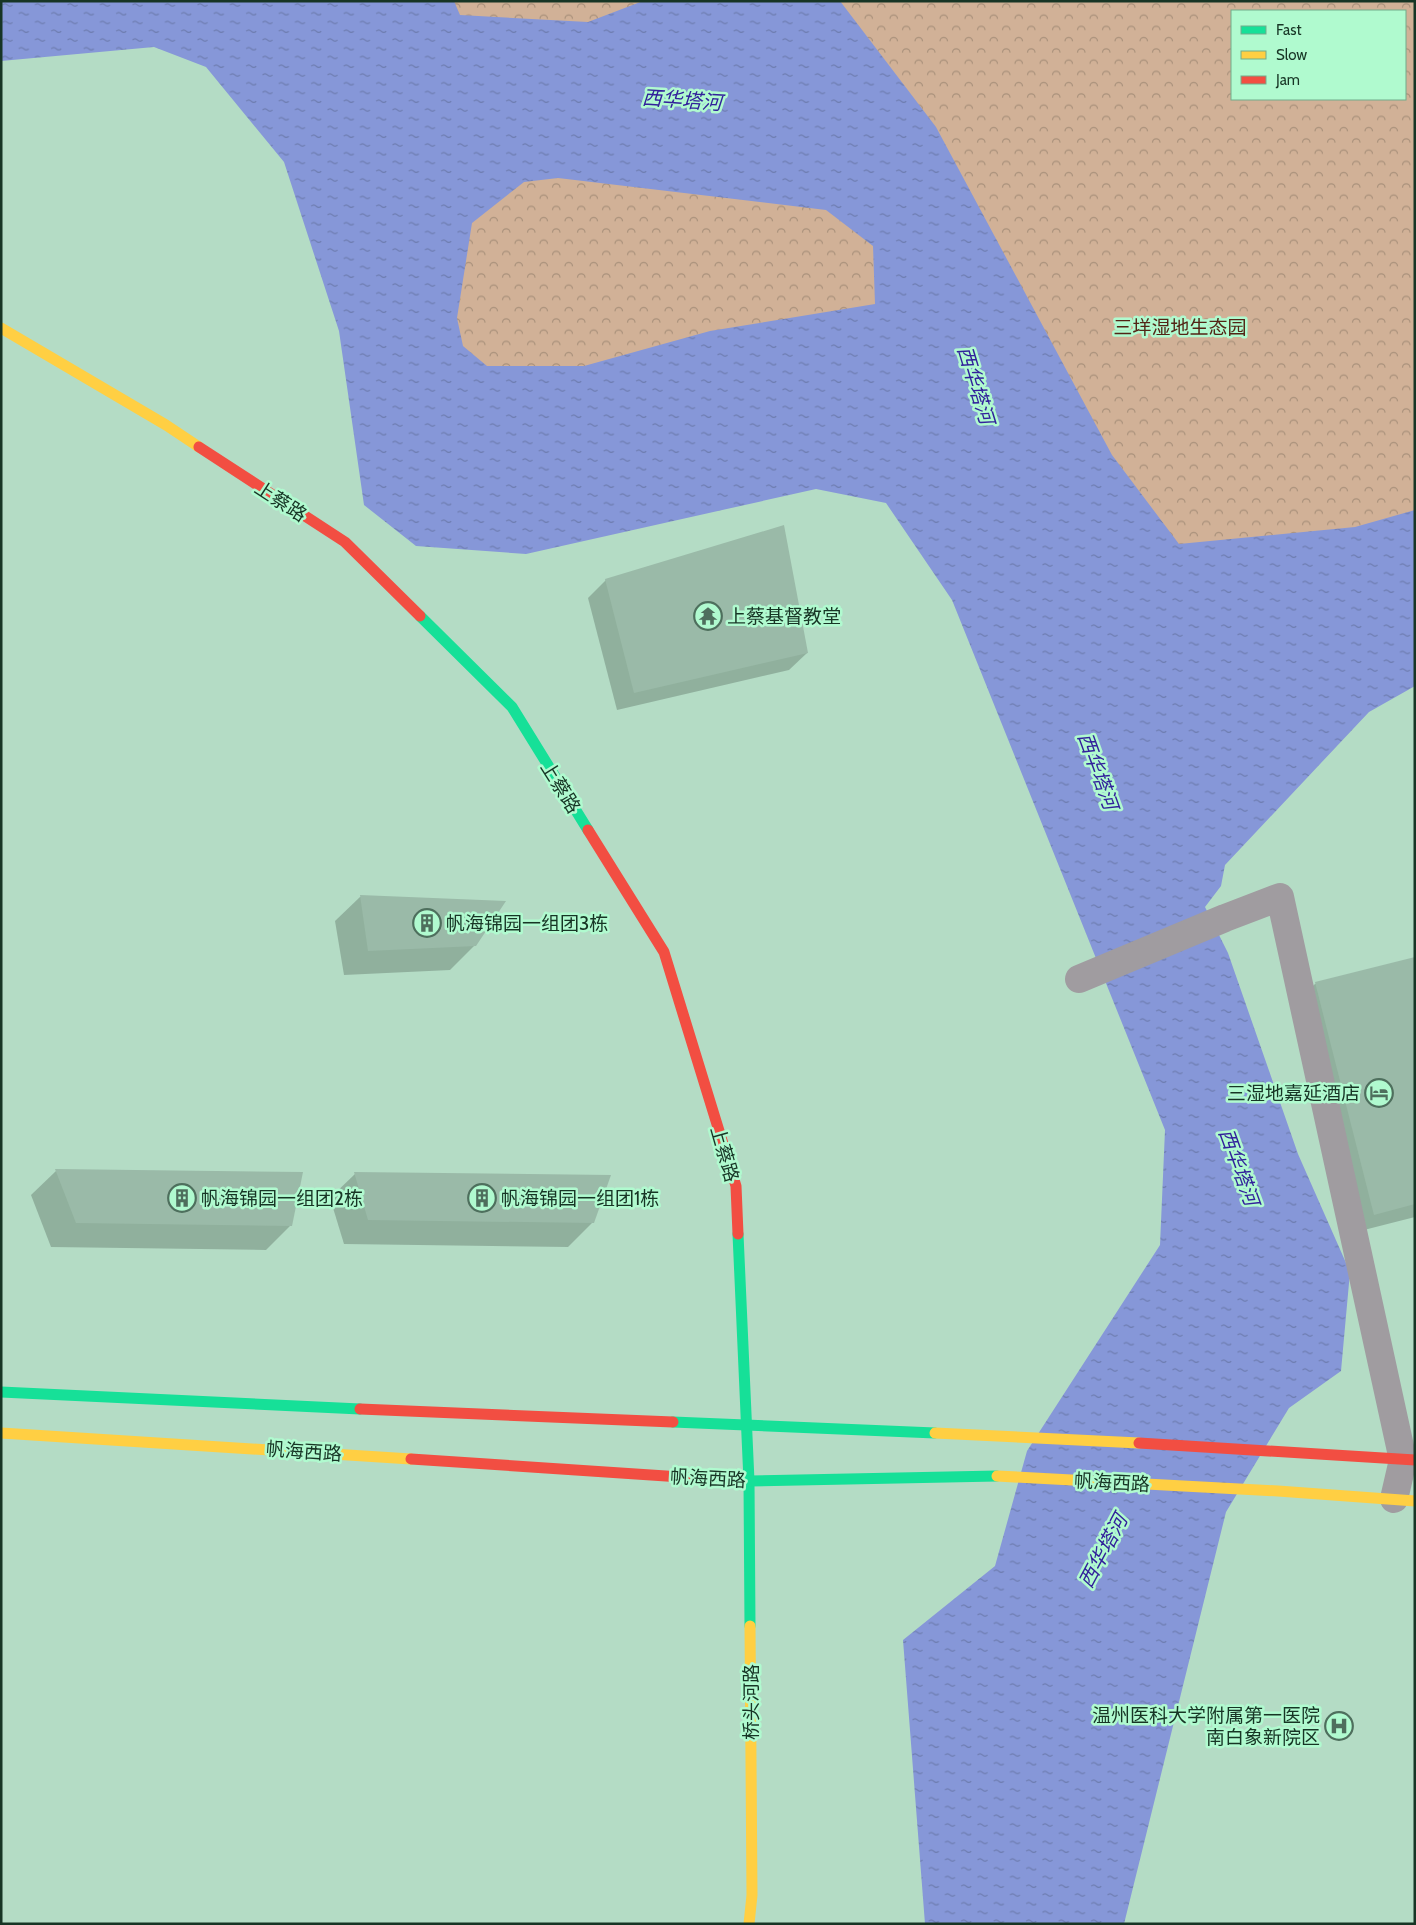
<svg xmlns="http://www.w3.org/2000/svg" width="1416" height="1925" font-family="Cabin,'Noto Sans SC',sans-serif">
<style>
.park{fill:url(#park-crowns);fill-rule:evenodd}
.water{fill:url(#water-ripples);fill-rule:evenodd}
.shadow{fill:#0003}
.building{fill:#9abaa8}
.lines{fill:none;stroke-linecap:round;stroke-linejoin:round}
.street{stroke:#a09ca0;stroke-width:28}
.fast{stroke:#16e098;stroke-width:11}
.slow{stroke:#ffcf43;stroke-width:11}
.jam{stroke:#f24e42;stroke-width:11}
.labels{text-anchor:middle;stroke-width:5;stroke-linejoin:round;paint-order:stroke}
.park-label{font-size:19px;fill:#522415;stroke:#b0facf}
.street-label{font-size:19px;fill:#173525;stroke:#b0facf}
.poi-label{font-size:19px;fill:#173525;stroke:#b0facf;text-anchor:start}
.water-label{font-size:20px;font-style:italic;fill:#32219b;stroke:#b0facf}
</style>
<defs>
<pattern id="park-crowns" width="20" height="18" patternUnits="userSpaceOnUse" patternTransform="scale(1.25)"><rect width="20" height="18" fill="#d1b197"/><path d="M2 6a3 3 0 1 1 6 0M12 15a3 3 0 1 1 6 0" fill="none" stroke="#a9917b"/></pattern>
<pattern id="water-ripples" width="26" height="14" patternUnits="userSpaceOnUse" patternTransform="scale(1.25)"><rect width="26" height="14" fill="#8697d8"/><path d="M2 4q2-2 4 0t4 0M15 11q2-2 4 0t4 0" fill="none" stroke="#6d7caf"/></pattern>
</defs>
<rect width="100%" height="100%" fill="#b4dcc5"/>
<path class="park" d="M 248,1 L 1415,1 L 1415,634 L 1227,695 L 949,434 L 465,440 ZM 1232,11 L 1405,11 L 1405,99 L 1232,99 Z"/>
<path class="water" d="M 1,1 L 454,1 L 460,15 L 588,22 L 643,1 L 840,1 L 936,127 L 1112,455 L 1179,544 L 1355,527 L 1415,510 L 1415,686 L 1369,712 L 1225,865 L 1221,886 L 1205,907 L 1228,953 L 1298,1154 L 1350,1272 L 1341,1371 L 1289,1408 L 1226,1512 L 1124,1924 L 925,1924 L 903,1640 L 995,1566 L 1027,1451 L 1160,1245 L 1165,1130 L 952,600 L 886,503 L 816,489 L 526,554 L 416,546 L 364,505 L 339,331 L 284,162 L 206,67 L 154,47 L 1,61 ZM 558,178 L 826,210 L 873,246 L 875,304 L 710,331 L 584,366 L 487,366 L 463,346 L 457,318 L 472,223 L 524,182 Z"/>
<g class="shadow">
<path d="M 606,580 L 807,653 L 789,670 L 617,710 L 588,598 Z"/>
<path d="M 360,897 L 504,902 L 475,945 L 450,970 L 344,975 L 335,921 Z"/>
<path d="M 1415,959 L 1415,1217 L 1356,1232 L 1298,1001 L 1315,984 Z"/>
<path d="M 56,1171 L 291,1225 L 266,1250 L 51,1247 L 31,1195 Z"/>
<path d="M 355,1174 L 593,1222 L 568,1247 L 344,1244 L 330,1198 Z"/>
</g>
<g class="building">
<path d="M 784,525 L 808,653 L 634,693 L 605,579 Z"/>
<path d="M 360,895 L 506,901 L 476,946 L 368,951 Z"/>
<path d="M 1415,957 L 1415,1204 L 1374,1215 L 1315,982 Z"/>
<path d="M 55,1169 L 303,1172 L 292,1226 L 76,1223 Z"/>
<path d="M 354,1172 L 611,1175 L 594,1223 L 368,1220 Z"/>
</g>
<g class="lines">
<path class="street" d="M 1079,979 L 1225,918 L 1280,897 L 1403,1460 L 1394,1499"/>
<g class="fast">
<path d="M 420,616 L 512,707 L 588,830"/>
<path d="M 738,1234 L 749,1481 L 750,1626"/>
<path d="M 1,1392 L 360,1409"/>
<path d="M 673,1422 L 935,1433"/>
<path d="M 711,1479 L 749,1481 L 997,1476"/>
</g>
<g class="slow">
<path d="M 1,328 L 166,425 L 199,447"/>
<path d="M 1,1433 L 411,1459"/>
<path d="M 935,1433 L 1139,1443"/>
<path d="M 997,1476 L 1278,1491 L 1415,1501"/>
<path d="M 749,1924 L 752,1895 L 750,1626"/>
</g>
<g class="jam">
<path d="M 199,447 L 345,542 L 420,616"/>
<path d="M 588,830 L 664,952 L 736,1186 L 738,1234"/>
<path d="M 360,1409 L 673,1422"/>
<path d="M 1139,1443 L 1415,1460"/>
<path d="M 411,1459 L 711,1479"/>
</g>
</g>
<defs>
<symbol id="temple-ring" viewBox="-11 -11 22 22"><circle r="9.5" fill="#b0facf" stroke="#4e6f5d" stroke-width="1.5"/><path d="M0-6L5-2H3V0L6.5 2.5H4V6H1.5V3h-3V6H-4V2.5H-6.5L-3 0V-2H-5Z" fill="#4e6f5d"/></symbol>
<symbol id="building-ring" viewBox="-11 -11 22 22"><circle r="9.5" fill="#b0facf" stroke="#4e6f5d" stroke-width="1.5"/><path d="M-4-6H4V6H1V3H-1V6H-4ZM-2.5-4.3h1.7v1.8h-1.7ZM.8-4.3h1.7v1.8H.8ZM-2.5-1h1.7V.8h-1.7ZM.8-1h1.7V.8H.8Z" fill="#4e6f5d"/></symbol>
<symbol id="hotel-ring" viewBox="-11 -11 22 22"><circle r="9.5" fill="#b0facf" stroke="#4e6f5d" stroke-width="1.5"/><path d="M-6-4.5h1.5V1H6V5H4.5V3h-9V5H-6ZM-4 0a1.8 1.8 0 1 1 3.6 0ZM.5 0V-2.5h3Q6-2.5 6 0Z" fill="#4e6f5d"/></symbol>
<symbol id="hospital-ring" viewBox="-11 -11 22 22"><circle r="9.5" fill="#b0facf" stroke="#4e6f5d" stroke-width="1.5"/><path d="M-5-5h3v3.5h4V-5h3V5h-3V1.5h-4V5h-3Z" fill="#4e6f5d"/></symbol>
</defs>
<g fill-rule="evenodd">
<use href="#temple-ring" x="692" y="600" width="32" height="32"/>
<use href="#building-ring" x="411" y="907" width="32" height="32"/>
<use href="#hotel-ring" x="1363" y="1077" width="32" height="32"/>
<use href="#building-ring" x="166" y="1182" width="32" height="32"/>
<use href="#building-ring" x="466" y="1182" width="32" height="32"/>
<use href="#hospital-ring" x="1323" y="1710" width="32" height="32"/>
</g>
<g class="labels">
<g class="park-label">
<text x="1180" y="334">三垟湿地生态园</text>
</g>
<g class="street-label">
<text transform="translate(281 501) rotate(33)" y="7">上蔡路</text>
<text transform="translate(561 787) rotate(58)" y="7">上蔡路</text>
<text transform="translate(725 1154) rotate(74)" y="7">上蔡路</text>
<text transform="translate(304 1451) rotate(4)" y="7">帆海西路</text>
<text transform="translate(708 1478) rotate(3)" y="7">帆海西路</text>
<text transform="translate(1112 1482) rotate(3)" y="7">帆海西路</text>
<text transform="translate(751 1702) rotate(-90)" y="7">桥头河路</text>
</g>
<g class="poi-label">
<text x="727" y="623">上蔡基督教堂</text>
<text x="446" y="930">帆海锦园一组团3栋</text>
<text x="1360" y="1100" text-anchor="end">三湿地嘉延酒店</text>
<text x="201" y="1205">帆海锦园一组团2栋</text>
<text x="501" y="1205">帆海锦园一组团1栋</text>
<text x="1320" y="1722" text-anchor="end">温州医科大学附属第一医院<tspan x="1320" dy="22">南白象新院区</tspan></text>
</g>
<g class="water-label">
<text transform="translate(682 100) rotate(4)" y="7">西华塔河</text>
<text transform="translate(976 385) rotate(73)" y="7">西华塔河</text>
<text transform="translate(1098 771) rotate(70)" y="7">西华塔河</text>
<text transform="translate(1239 1167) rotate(70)" y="7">西华塔河</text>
<text transform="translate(1103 1551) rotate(-62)" y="7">西华塔河</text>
</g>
</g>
<rect width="1416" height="1925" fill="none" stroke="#173525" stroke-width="5"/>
<rect x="1231" y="10" width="175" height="90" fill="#b0facf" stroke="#73ab8b"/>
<rect x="1241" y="26" width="25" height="8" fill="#16e098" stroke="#73ab8b"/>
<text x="1276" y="35" font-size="15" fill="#173525">Fast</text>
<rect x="1241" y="51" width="25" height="8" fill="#ffcf43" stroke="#73ab8b"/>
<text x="1276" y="60" font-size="15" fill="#173525">Slow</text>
<rect x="1241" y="76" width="25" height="8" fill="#f24e42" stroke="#73ab8b"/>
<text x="1276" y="85" font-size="15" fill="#173525">Jam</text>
</svg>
